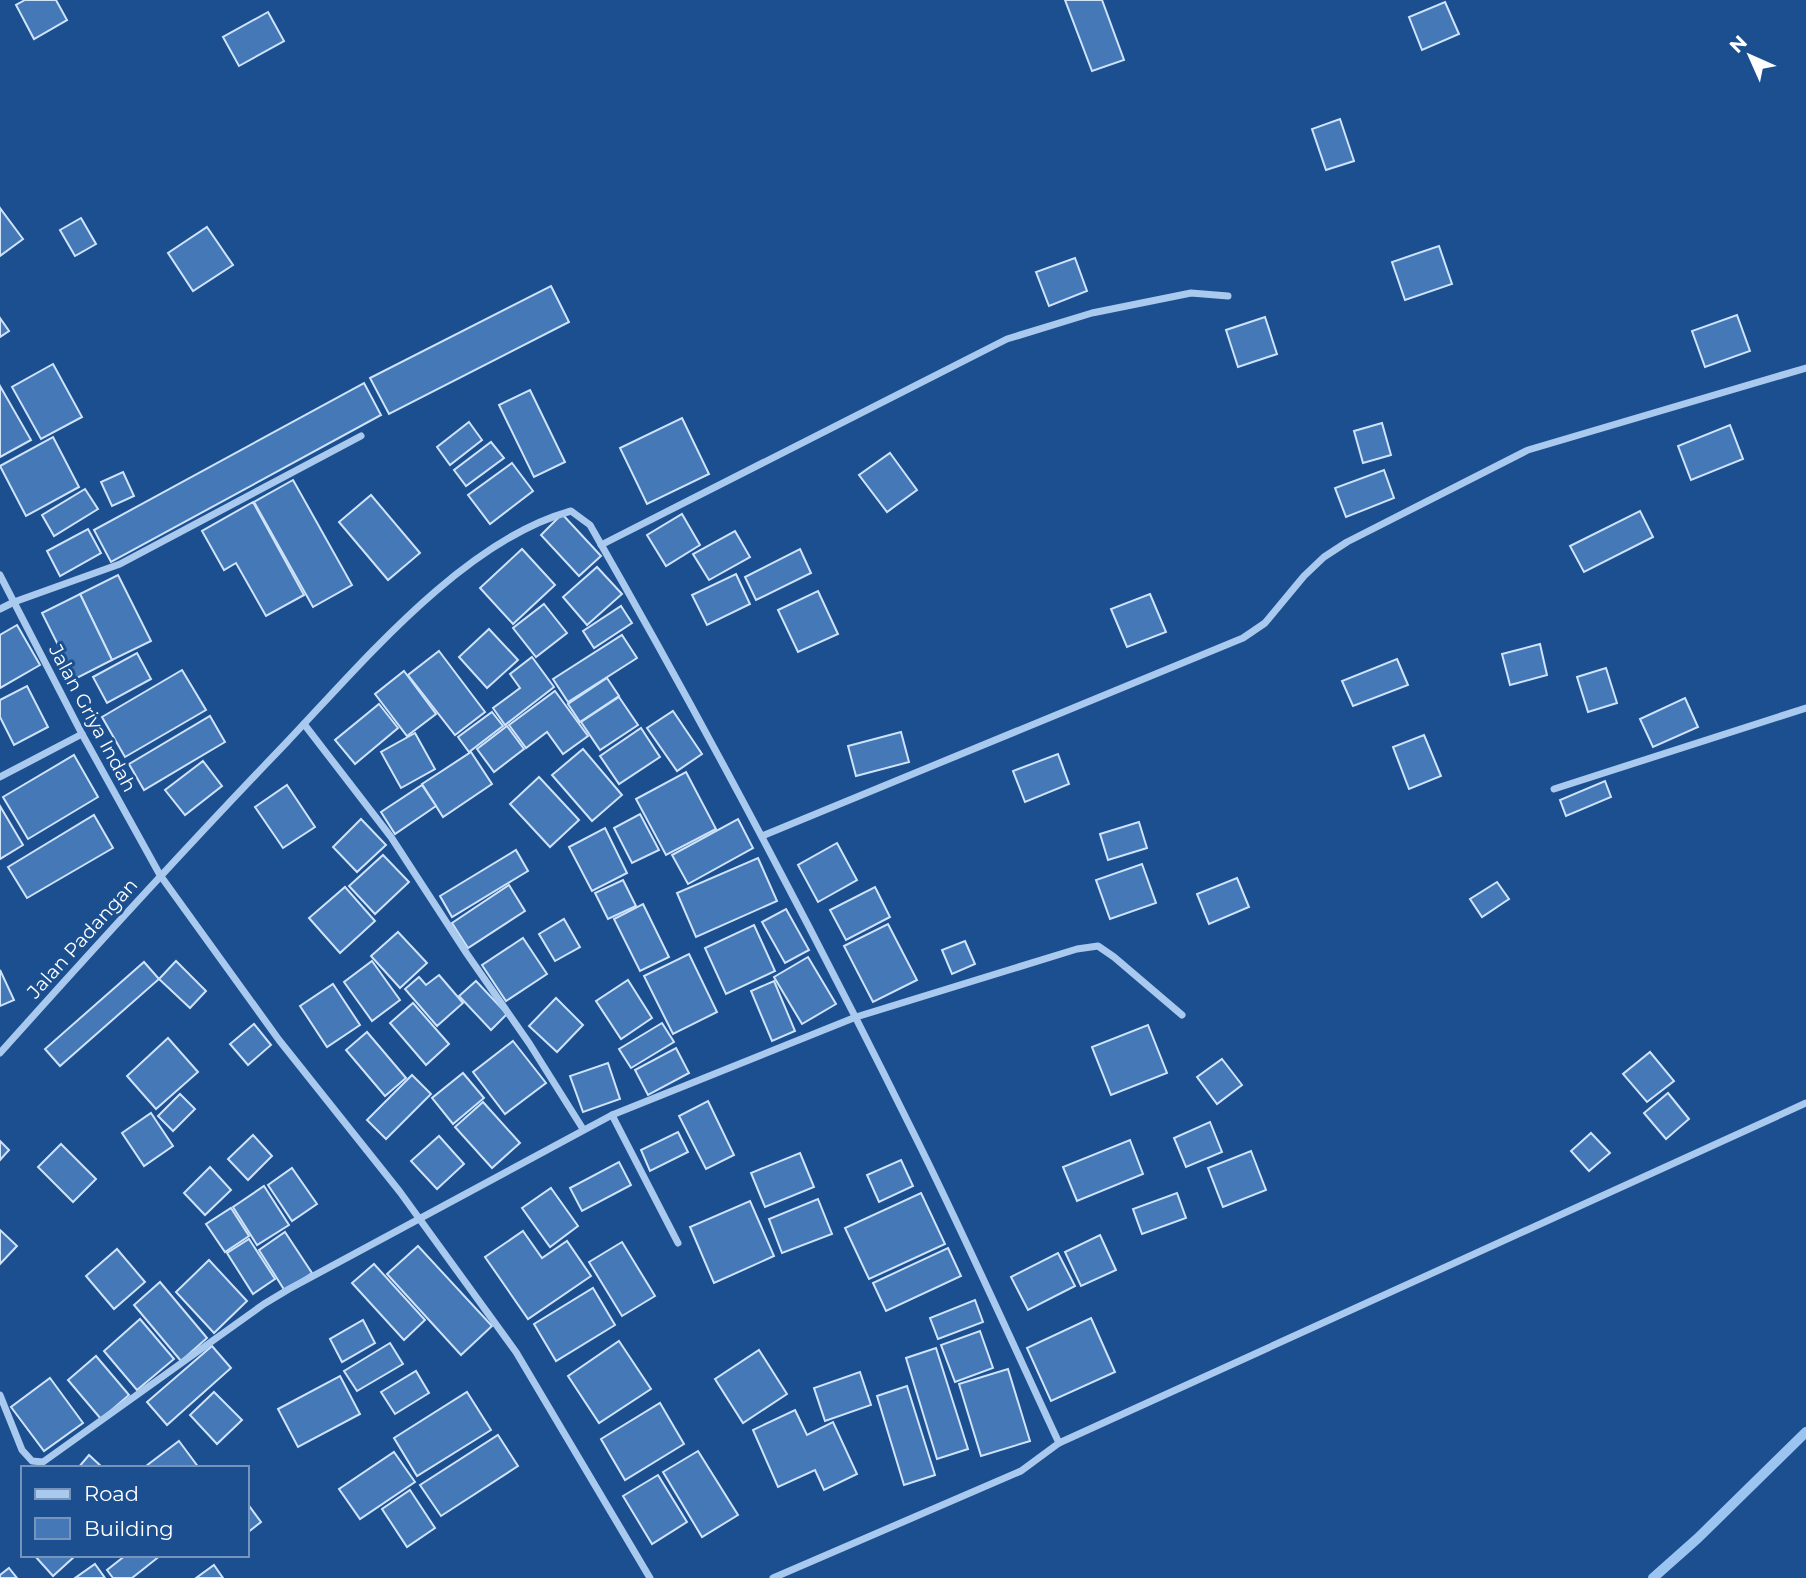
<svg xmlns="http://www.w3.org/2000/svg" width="1806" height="1578" font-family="Montserrat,sans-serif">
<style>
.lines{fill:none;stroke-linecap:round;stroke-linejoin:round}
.stream{stroke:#9cc4f0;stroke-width:10}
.building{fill:#4478b7;stroke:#cfe3fa;stroke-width:2}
.minor{stroke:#a9c9ee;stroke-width:7}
.labels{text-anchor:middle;stroke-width:6;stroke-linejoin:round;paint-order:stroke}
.street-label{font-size:19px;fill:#fff;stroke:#1b4f8f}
</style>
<rect width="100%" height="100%" fill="#1b4f8f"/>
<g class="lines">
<path class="stream" d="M 1653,1578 L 1698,1538 L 1806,1432"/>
</g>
<g class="building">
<path d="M 25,0 L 56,0 L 67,20 L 34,39 L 16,5 Z"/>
<path d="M 1065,0 L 1102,0 L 1124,60 L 1092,71 Z"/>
<path d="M 1445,2 L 1459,34 L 1422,50 L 1409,17 Z"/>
<path d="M 268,12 L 284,41 L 239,66 L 223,37 Z"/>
<path d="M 1340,119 L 1354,161 L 1326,170 L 1312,129 Z"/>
<path d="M 0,208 L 23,239 L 0,256 Z"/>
<path d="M 81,218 L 96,244 L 75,256 L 60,230 Z"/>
<path d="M 207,227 L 233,265 L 193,291 L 168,253 Z"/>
<path d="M 1439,246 L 1452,284 L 1405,300 L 1392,262 Z"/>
<path d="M 1075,258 L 1087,291 L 1049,306 L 1036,272 Z"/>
<path d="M 551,286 L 569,322 L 389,414 L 370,378 Z"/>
<path d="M 1737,315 L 1750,351 L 1705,367 L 1692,331 Z"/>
<path d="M 1265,317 L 1277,354 L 1238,367 L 1226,330 Z"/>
<path d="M 0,318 L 9,331 L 0,337 Z"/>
<path d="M 53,364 L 82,417 L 41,439 L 12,387 Z"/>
<path d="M 364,383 L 381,415 L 111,562 L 94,530 Z"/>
<path d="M 0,386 L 31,440 L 0,457 Z"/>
<path d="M 530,390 L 565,462 L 534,477 L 499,405 Z"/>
<path d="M 682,418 L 709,474 L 647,504 L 620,448 Z"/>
<path d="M 469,422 L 482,440 L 450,465 L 437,447 Z"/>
<path d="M 1382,423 L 1391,455 L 1363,463 L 1354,431 Z"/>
<path d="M 1730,425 L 1743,459 L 1691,480 L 1678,446 Z"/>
<path d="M 53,437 L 79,487 L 26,516 L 0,466 Z"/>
<path d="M 491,442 L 504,458 L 466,486 L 454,470 Z"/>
<path d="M 890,453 L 917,490 L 887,512 L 859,475 Z"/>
<path d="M 512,463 L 533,491 L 490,524 L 468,495 Z"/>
<path d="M 1384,470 L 1394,498 L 1346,517 L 1335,488 Z"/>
<path d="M 123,472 L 134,496 L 112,506 L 101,482 Z"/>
<path d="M 293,480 L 352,585 L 313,607 L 254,502 Z"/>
<path d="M 85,489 L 98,509 L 54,536 L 42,515 Z"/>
<path d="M 371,495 L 420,553 L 388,580 L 339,522 Z"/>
<path d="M 253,502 L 304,595 L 266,616 L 236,563 L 224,570 L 202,531 Z"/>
<path d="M 1640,511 L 1653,537 L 1584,572 L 1570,546 Z"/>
<path d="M 562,514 L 601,556 L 579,576 L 541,535 Z"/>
<path d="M 682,514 L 700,545 L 666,566 L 647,535 Z"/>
<path d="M 88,529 L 101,553 L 60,576 L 47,551 Z"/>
<path d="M 735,531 L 750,557 L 709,580 L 693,554 Z"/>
<path d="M 522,549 L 555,585 L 513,624 L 480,588 Z"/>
<path d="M 800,549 L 811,573 L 756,600 L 745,577 Z"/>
<path d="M 597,567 L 622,594 L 587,625 L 563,597 Z"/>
<path d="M 736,574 L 750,604 L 707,625 L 692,595 Z"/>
<path d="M 118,575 L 151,641 L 112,660 L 80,594 Z"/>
<path d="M 818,591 L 838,634 L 798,652 L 778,610 Z"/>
<path d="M 80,594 L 112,660 L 75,679 L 42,613 Z"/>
<path d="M 1150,594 L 1166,632 L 1127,647 L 1111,609 Z"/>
<path d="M 544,604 L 567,633 L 536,657 L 513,628 Z"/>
<path d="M 621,606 L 632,623 L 594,648 L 583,631 Z"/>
<path d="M 17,625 L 40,665 L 0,688 L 0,635 Z"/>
<path d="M 489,629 L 518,660 L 487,688 L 459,657 Z"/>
<path d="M 622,635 L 637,658 L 568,702 L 553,679 Z"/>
<path d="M 1540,644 L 1547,675 L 1510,685 L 1502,654 Z"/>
<path d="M 439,651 L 485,712 L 455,735 L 408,675 Z"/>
<path d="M 137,653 L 151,679 L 107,703 L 93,677 Z"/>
<path d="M 532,657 L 554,687 L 505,725 L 493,708 L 520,688 L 510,674 Z"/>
<path d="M 1397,659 L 1408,685 L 1353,706 L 1342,681 Z"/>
<path d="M 1606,668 L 1617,703 L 1588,712 L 1577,677 Z"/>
<path d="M 182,670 L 206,710 L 125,757 L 102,717 Z"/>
<path d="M 404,671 L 436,714 L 407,736 L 375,694 Z"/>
<path d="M 607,678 L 619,696 L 580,722 L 568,704 Z"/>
<path d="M 27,686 L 48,727 L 14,745 L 0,717 L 0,700 Z"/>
<path d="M 555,691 L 588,736 L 563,754 L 547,732 L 526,748 L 509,725 Z"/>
<path d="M 619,697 L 638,725 L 600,750 L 581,722 Z"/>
<path d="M 1685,698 L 1698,727 L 1653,747 L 1640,719 Z"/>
<path d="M 379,704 L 398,728 L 355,764 L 335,740 Z"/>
<path d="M 673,711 L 702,754 L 677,771 L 647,728 Z"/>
<path d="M 492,712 L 503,726 L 469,752 L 458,737 Z"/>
<path d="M 210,716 L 225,742 L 144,790 L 129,764 Z"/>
<path d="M 507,726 L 524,749 L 494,772 L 477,749 Z"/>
<path d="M 641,728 L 660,757 L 619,784 L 600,756 Z"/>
<path d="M 901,732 L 909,762 L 856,776 L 848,746 Z"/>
<path d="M 415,733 L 435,769 L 401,788 L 381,752 Z"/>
<path d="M 1424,735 L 1441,776 L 1409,789 L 1393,747 Z"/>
<path d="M 583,749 L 622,795 L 592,821 L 552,775 Z"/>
<path d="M 471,752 L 492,784 L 443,817 L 422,784 Z"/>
<path d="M 1058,754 L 1069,784 L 1025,802 L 1013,771 Z"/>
<path d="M 74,755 L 98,797 L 28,839 L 3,797 Z"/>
<path d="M 203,761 L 222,786 L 185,815 L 165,790 Z"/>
<path d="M 686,772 L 716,829 L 666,855 L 636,799 Z"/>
<path d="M 539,777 L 579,820 L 550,847 L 510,804 Z"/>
<path d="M 1605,781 L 1611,797 L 1566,816 L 1560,800 Z"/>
<path d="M 287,785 L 315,827 L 283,848 L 255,807 Z"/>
<path d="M 422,785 L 436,806 L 395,834 L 381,812 Z"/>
<path d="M 0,806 L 23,845 L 0,859 Z"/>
<path d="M 640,814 L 659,850 L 632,863 L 614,828 Z"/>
<path d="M 94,815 L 113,848 L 27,898 L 8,867 Z"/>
<path d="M 361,819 L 386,845 L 357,872 L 333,847 Z"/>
<path d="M 738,819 L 753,848 L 688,884 L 672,855 Z"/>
<path d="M 1139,822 L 1147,848 L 1108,860 L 1100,834 Z"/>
<path d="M 605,828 L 627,873 L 592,891 L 569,847 Z"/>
<path d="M 837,843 L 857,880 L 818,902 L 798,865 Z"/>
<path d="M 516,850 L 528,871 L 452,917 L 440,896 Z"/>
<path d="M 383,855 L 409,882 L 375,914 L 349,886 Z"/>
<path d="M 758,858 L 777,901 L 696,937 L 677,893 Z"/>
<path d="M 1142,864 L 1156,903 L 1110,919 L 1096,880 Z"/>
<path d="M 1237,878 L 1249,907 L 1209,924 L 1197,894 Z"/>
<path d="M 623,880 L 636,906 L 608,919 L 595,893 Z"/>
<path d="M 1497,882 L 1509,899 L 1482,917 L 1470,899 Z"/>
<path d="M 509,885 L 525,911 L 468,948 L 452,923 Z"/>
<path d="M 345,887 L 375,921 L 340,953 L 309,918 Z"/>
<path d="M 875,887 L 890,917 L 846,940 L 830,910 Z"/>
<path d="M 643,904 L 669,957 L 640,971 L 614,919 Z"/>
<path d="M 786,909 L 809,950 L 785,963 L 762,922 Z"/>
<path d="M 564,919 L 580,947 L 555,961 L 539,934 Z"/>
<path d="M 888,924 L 917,980 L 873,1002 L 844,946 Z"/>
<path d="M 754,925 L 775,971 L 726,994 L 705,948 Z"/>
<path d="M 398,932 L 427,963 L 400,988 L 371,956 Z"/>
<path d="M 523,938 L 547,974 L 506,1001 L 482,965 Z"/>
<path d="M 965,941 L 975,964 L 952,974 L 942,950 Z"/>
<path d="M 689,954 L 717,1012 L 673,1034 L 644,976 Z"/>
<path d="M 808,957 L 836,1004 L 802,1024 L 774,977 Z"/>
<path d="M 176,961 L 206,991 L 190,1008 L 159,979 Z"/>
<path d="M 372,961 L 400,1000 L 372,1021 L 344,982 Z"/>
<path d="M 144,962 L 159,979 L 60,1066 L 45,1049 Z"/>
<path d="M 0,970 L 14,1000 L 0,1006 Z"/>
<path d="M 439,975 L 463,1003 L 437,1026 L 405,989 L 419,977 L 426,985 Z"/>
<path d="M 628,980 L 652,1018 L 621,1039 L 596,1001 Z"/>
<path d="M 476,981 L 507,1014 L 491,1030 L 459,996 Z"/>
<path d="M 774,981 L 795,1031 L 772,1041 L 751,991 Z"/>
<path d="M 333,984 L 360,1025 L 327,1047 L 300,1006 Z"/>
<path d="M 556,998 L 583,1025 L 557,1052 L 529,1026 Z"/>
<path d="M 413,1003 L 449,1044 L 426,1065 L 390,1023 Z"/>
<path d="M 662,1023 L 674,1042 L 631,1068 L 619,1049 Z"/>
<path d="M 254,1024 L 271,1045 L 248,1065 L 230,1044 Z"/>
<path d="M 1148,1025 L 1167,1073 L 1111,1095 L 1092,1047 Z"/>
<path d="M 367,1032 L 406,1078 L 385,1096 L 346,1050 Z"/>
<path d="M 168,1038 L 198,1072 L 156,1109 L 127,1076 Z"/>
<path d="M 513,1041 L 546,1083 L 505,1114 L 473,1072 Z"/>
<path d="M 676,1048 L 689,1073 L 648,1095 L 635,1070 Z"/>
<path d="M 1650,1052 L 1674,1081 L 1647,1102 L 1623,1074 Z"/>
<path d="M 1222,1059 L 1242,1085 L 1217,1104 L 1197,1077 Z"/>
<path d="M 608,1063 L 620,1099 L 583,1112 L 570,1076 Z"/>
<path d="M 463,1073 L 484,1098 L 453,1124 L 432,1098 Z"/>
<path d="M 412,1075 L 431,1094 L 386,1139 L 367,1120 Z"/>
<path d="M 1668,1093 L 1689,1119 L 1666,1139 L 1644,1113 Z"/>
<path d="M 180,1094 L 195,1109 L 173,1131 L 158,1116 Z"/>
<path d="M 708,1101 L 734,1155 L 706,1169 L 679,1116 Z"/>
<path d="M 483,1102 L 520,1143 L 492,1168 L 455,1127 Z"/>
<path d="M 151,1113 L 173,1146 L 144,1166 L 122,1133 Z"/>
<path d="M 1210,1122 L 1222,1152 L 1186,1167 L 1174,1138 Z"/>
<path d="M 678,1132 L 688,1152 L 650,1171 L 641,1150 Z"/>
<path d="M 1591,1133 L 1610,1153 L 1589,1171 L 1571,1151 Z"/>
<path d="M 253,1135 L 272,1156 L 248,1180 L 228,1159 Z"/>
<path d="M 439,1136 L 464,1164 L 437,1189 L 411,1161 Z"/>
<path d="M 1130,1140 L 1143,1174 L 1077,1201 L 1063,1167 Z"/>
<path d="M 0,1141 L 9,1150 L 0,1160 Z"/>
<path d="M 61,1144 L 96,1179 L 73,1202 L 38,1167 Z"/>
<path d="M 1251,1151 L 1266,1190 L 1223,1207 L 1208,1168 Z"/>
<path d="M 800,1153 L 814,1187 L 765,1207 L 751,1173 Z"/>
<path d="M 901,1160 L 913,1186 L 879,1202 L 867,1175 Z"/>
<path d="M 619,1162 L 631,1185 L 582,1211 L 570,1188 Z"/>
<path d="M 210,1167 L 231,1190 L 205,1215 L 184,1193 Z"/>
<path d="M 292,1168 L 317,1204 L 292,1221 L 268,1185 Z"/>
<path d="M 264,1186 L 289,1225 L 257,1245 L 233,1207 Z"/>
<path d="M 551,1188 L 578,1226 L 550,1247 L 522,1208 Z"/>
<path d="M 921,1193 L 945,1244 L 869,1279 L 845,1228 Z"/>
<path d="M 1177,1193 L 1186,1218 L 1142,1234 L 1133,1209 Z"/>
<path d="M 818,1199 L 832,1234 L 782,1253 L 769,1219 Z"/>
<path d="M 750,1201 L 774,1256 L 714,1283 L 690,1227 Z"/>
<path d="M 231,1208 L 249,1236 L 225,1252 L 206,1224 Z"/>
<path d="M 0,1230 L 17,1246 L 0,1264 Z"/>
<path d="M 523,1231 L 542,1258 L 567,1241 L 591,1276 L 528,1319 L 485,1257 Z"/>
<path d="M 285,1232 L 312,1273 L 285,1291 L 259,1250 Z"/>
<path d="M 1100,1235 L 1116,1270 L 1081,1286 L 1065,1252 Z"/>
<path d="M 249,1239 L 275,1279 L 253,1294 L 227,1253 Z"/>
<path d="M 622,1242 L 655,1296 L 622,1316 L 589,1262 Z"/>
<path d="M 418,1246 L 492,1326 L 461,1355 L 387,1274 Z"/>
<path d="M 948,1248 L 961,1276 L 886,1311 L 873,1283 Z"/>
<path d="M 117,1249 L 145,1282 L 114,1309 L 86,1276 Z"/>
<path d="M 1058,1253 L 1075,1286 L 1028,1310 L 1011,1277 Z"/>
<path d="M 209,1260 L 247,1301 L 214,1333 L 176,1292 Z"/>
<path d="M 374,1264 L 425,1320 L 404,1340 L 352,1283 Z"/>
<path d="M 160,1282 L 207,1338 L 181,1361 L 134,1305 Z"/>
<path d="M 593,1288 L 615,1325 L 556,1361 L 534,1324 Z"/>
<path d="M 975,1300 L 983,1322 L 938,1339 L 930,1318 Z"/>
<path d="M 1091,1318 L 1115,1372 L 1051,1401 L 1027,1348 Z"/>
<path d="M 140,1319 L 174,1359 L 137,1390 L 104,1351 Z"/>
<path d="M 363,1320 L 375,1343 L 342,1362 L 330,1339 Z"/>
<path d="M 980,1331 L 993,1368 L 955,1382 L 941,1345 Z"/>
<path d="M 619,1341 L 651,1389 L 599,1423 L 568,1376 Z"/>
<path d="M 390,1343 L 403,1364 L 357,1391 L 344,1371 Z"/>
<path d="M 212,1346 L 231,1368 L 167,1425 L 147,1402 Z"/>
<path d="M 936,1348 L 968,1449 L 937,1459 L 906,1358 Z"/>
<path d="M 759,1350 L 787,1394 L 743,1423 L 715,1379 Z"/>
<path d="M 96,1356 L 129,1395 L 101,1419 L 68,1380 Z"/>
<path d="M 1008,1369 L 1030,1441 L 981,1456 L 959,1384 Z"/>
<path d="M 416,1371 L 429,1393 L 395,1414 L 381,1392 Z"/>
<path d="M 860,1372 L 871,1405 L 825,1421 L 814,1388 Z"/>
<path d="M 340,1376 L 360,1414 L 298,1447 L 278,1409 Z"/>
<path d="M 50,1378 L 83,1423 L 44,1451 L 11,1407 Z"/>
<path d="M 907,1386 L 935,1475 L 904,1485 L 877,1396 Z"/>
<path d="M 214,1392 L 242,1420 L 217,1444 L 190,1415 Z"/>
<path d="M 467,1392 L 491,1430 L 417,1476 L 394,1438 Z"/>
<path d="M 660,1403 L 684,1444 L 625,1480 L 601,1439 Z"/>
<path d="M 795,1410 L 807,1435 L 833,1422 L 857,1474 L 824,1490 L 815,1470 L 778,1487 L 753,1430 Z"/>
<path d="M 498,1435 L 518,1466 L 441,1516 L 420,1485 Z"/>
<path d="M 179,1441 L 199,1468 L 147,1468 L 146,1466 Z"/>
<path d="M 698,1451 L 738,1515 L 702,1537 L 663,1472 Z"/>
<path d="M 394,1452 L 415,1482 L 360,1519 L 339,1489 Z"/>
<path d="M 89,1455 L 103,1468 L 78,1468 Z"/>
<path d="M 658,1475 L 687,1522 L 652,1544 L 623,1496 Z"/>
<path d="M 410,1490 L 435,1528 L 407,1547 L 382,1509 Z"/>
<path d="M 247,1503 L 261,1522 L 247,1533 Z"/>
<path d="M 34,1555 L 75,1555 L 75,1556 L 53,1576 Z"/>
<path d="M 126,1555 L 161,1555 L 132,1578 L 113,1578 L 107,1570 Z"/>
<path d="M 95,1564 L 105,1578 L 75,1578 Z"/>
<path d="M 214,1565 L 223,1578 L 196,1578 Z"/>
<path d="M 9,1568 L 17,1578 L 0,1578 L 0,1575 Z"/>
</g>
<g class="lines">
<g class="minor">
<path d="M 601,545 L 1007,339 L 1092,313 L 1191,293 L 1228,296"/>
<path d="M 0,575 L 82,734 L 160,875 L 279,1040 L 400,1192 L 516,1352 L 650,1578"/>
<path d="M 0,609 L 14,602 L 120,564 L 361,436"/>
<path d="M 304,724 L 391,837 L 467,954 L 529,1043 L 583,1129"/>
<path d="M 0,777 L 82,734"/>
<path d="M 1554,789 L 1806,708"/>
<path d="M 762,836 L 1243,638 L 1265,623 L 1304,576 L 1324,557 L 1347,542 L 1528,450 L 1806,368"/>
<path d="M 0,1053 C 94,948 189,844 287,742 C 362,663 464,540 571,511 L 590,525 C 704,724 811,926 913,1132 C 964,1234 1011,1340 1059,1443 L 1021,1471 L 773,1578"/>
<path d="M 612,1115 L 678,1243"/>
<path d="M 0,1395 L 22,1450 L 32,1461 L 43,1462 L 264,1304 L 289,1289 L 612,1115 L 856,1017 L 1077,949 L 1098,946 L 1114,957 L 1182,1015"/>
<path d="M 1059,1443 L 1806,1103"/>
</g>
</g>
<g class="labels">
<g class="street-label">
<text transform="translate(93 718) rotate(62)" y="7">Jalan Griya Indah</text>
<text transform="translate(82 938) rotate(-48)" y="7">Jalan Padangan</text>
</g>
</g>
<rect x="21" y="1466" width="228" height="91" fill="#1b4f8f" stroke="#7695bc" stroke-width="2"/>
<rect x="35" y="1489" width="35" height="10" fill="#a9c9ee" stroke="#7695bc" stroke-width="2"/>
<text x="84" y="1501" font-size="21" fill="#ffffff">Road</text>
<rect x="35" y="1518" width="35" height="21" fill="#4478b7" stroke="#7695bc" stroke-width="2"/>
<text x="84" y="1536" font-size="21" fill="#ffffff">Building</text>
<g transform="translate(1750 56) rotate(315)" stroke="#1b4f8f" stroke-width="5" paint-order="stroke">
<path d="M0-5L12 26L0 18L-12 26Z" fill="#ffffff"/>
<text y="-10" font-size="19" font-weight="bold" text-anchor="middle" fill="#ffffff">N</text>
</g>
</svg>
